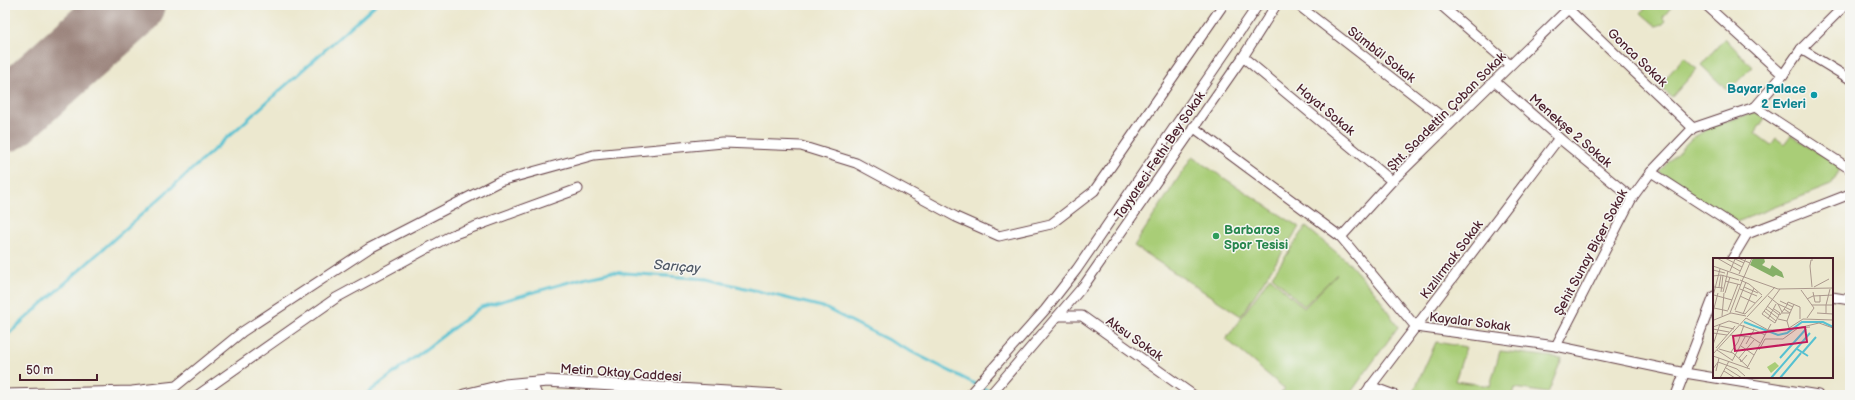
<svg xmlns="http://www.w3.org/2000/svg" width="1855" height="400" font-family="'Balsamiq Sans',sans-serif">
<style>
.green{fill:#a9cd77;stroke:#7a7651}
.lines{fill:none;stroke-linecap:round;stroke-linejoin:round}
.stream{stroke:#56c1d1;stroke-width:3}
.runway{stroke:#9b847d;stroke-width:70}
.minor-casing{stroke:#623d44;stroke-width:11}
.tertiary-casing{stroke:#623d44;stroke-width:13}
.minor{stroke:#fff;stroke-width:9}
.tertiary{stroke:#fff;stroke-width:11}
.culture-dot{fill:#0f9aa8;stroke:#f6f6f2;stroke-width:1.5}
.leisure-dot{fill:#2e9e5b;stroke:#f6f6f2;stroke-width:1.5}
.labels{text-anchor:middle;stroke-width:3;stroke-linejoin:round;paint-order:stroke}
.street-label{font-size:13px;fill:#4a1f2b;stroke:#f6f6f2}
.culture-label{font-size:13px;font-weight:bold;fill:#0d838f;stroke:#f6f6f2;text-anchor:end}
.leisure-label{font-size:13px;font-weight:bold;fill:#27864d;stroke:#f6f6f2;text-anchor:start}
.water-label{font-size:14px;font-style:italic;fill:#4e5865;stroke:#f6f6f2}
.inset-river{fill:none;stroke:#56c1d1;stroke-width:2}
.inset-road{fill:none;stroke:#ab988d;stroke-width:1}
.view{fill:#c2185b;fill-opacity:0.15;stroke:#c2185b;stroke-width:2}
.inset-edge{fill:none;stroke:#4a1f2b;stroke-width:2}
</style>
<rect width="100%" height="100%" fill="#f6f6f2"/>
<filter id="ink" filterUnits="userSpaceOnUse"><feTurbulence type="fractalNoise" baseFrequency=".025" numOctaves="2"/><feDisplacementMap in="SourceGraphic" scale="8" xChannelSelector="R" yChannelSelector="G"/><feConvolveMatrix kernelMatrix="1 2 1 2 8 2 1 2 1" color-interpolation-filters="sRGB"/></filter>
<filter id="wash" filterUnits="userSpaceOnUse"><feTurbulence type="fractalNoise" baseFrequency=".012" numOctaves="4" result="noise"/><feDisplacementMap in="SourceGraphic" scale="16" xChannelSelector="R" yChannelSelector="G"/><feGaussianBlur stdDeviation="0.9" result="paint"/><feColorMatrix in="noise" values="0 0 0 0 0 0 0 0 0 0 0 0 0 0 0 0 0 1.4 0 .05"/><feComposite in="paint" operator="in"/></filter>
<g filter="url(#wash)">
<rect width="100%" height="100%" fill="#ece8cf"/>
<g class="green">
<path d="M 1648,5 L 1673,5 L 1663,17 L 1666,21 L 1663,24 L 1656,26 L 1641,13 Z"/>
<path d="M 1725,38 L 1752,67 L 1728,91 L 1701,65 Z"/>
<path d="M 1684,57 L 1697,69 L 1672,97 L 1659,86 Z"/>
<path d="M 1756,112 L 1765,118 L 1755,133 L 1771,145 L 1776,138 L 1784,144 L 1791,135 L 1841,167 L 1831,185 L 1734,223 L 1659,172 L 1691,139 L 1714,125 Z"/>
<path d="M 1192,157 L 1299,227 L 1241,316 L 1134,246 Z"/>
<path d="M 1306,227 L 1348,262 L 1378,296 L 1398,327 L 1349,395 L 1279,395 L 1285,389 L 1226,339 L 1270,277 L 1304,308 L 1337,274 L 1304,306 L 1272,276 Z"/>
<path d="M 1436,342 L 1466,347 L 1455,381 L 1490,386 L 1500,351 L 1562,358 L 1548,393 L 1515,388 L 1513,395 L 1418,395 L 1413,393 Z"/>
</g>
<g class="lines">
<g class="stream">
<path d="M 5,337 L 375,5"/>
<path d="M 365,395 L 481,307 L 587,277 L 611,272 L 708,279 L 823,307 L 997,395"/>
</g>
<path class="runway" d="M 5,117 L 130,5"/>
</g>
</g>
<g filter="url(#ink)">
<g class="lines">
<defs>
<g id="minor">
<path d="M 1298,5 L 1450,123"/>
<path d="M 1441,5 L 1510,65"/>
<path d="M 1564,5 L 1693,128"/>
<path d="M 1706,5 L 1783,75"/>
<path d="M 1801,49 L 1850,79"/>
<path d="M 1243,57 L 1392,181"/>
<path d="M 1494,81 L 1559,138 L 1632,198"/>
<path d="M 1755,107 L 1850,169"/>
<path d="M 1193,127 L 1341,237 L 1416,327 L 1556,346 L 1685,373 L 1818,395"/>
<path d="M 1651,172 L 1747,234"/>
<path d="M 1341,237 L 1392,181 L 1572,5"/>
<path d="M 1732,259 L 1747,234 L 1850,194"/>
<path d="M 1832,297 L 1850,300"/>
<path d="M 1058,316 L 1082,316 L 1193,395"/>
<path d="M 1556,346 L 1632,198 L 1651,172 L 1693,128 L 1755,107 L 1783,75 L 1801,49 L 1845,5"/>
<path d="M 1370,386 L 1394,395"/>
<path d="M 5,394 L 132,391 L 176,386 L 242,332 L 368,249 L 500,181 L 594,155 L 723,143 L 801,146 L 856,163 L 956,217 L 999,236 L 1051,224 L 1094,191 L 1223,5"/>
<path d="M 198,395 L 336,298 L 452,235 L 578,189"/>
<path d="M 969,395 L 1045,310 L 1077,269 L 1258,5"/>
<path d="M 990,395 L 1085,284 L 1243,57 L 1276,5"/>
<path d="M 1364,395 L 1559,138"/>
<path d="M 1676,395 L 1714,296"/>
</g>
<g id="tertiary">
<path d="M 528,383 L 533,388 L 536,395"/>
<path d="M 464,395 L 505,385 L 547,381 L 778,395"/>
</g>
</defs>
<use href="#minor" class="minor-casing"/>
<use href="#tertiary" class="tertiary-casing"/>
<use href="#minor" class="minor"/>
<use href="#tertiary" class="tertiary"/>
</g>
</g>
<circle class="culture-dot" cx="1814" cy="95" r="4"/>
<circle class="leisure-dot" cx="1216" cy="236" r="4"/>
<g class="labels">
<g class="street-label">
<text transform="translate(1382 54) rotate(38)" y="5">Sümbül Sokak</text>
<text transform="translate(1638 57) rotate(44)" y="5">Gonca Sokak</text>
<text transform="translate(1326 109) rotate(40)" y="5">Hayat Sokak</text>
<text transform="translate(1446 111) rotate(-45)" y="5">Şht. Saadettin Çoban Sokak</text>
<text transform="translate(1571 130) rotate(41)" y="5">Menekşe 2 Sokak</text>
<text transform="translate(1159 155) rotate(-56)" y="5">Tayyareci Fethi Bey Sokak</text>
<text transform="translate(1590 252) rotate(-62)" y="5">Şehit Sunay Biçer Sokak</text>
<text transform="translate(1451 259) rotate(-53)" y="5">Kızılırmak Sokak</text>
<text transform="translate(1470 321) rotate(7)" y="5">Kayalar Sokak</text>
<text transform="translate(1135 338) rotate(35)" y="5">Aksu Sokak</text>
<text transform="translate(621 372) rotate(4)" y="5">Metin Oktay Caddesi</text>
</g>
<g class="culture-label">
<text x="1806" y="93">Bayar Palace<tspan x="1806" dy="15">2 Evleri</tspan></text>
</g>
<g class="leisure-label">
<text x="1224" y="234">Barbaros<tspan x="1224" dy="15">Spor Tesisi</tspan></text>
</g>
<g class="water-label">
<text transform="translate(677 266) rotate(5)" y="5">Sarıçay</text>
</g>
</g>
<g transform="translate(1713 258)">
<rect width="120" height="120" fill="#ece8cf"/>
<path d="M 62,104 L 66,108 L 58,115 L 54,109 Z" fill="#a9cd77"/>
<path d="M 40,0 L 51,0 L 52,4 L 49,7 L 57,11 L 59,7 L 69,14 L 71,20 L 63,17 L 60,19 L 37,7 Z" fill="#86b068"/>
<path class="inset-river" d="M 31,64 L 65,77 L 74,75 L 89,64 L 110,64 L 120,69M 84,91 L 95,98M 90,94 L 103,79M 67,100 L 93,71M 58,120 L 97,75M 67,120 L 88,95"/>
<path class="inset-road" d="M 4,0 L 27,13M 12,0 L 29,9M 25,0 L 37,5M 0,8 L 65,31 L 120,30M 0,12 L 12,15M 17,13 L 22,1 L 31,5M 26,16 L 33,0M 0,18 L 8,17 L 26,22M 31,19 L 39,0M 0,22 L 1,29 L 10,30M 27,22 L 36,26 L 49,37M 12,23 L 28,27M 6,29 L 8,17M 31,29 L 45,35M 99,29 L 97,8 L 98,2 L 100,2M 101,29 L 116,21M 27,31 L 44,38M 88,32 L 101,50 L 94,60M 8,34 L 10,17M 10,34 L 15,13M 100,34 L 102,44 L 107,44 L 107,37M 12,35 L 17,19M 1,37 L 19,42M 0,38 L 7,11M 27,38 L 42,45M 55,38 L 65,46 L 69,54M 94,41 L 100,38 L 120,37M 59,42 L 49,56 L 62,65 L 67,55 L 61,51M 59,42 L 67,31M 67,43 L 80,49M 65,46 L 78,52M 74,47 L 75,44 L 87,49 L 87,61M 99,47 L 113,47 L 117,31M 54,48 L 66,57M 1,50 L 15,53M 53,51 L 65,60M 71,51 L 77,55 L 81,46M 15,52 L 25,26M 22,52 L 33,24M 22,53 L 32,56 L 49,38M 51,53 L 63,63M 0,54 L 5,35M 17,55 L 31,18M 69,55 L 77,55 L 74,63M 104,55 L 120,56M 113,55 L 113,47 L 120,47M 30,56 L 41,30M 67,57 L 74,47M 9,58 L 11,35M 34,59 L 62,29M 33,60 L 55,72M 55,61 L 63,46M 65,61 L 74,63 L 76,70M 1,62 L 18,55 L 33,58M 27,67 L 41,72 L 33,86M 7,68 L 21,71M 0,69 L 16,63 L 26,66M 85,70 L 106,65 L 120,70M 0,71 L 16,74M 40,71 L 52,77M 55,72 L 73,72 L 90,61 L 120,62M 0,75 L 14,77M 17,77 L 38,79 L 47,85M 0,87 L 7,66M 28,88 L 41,97M 3,90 L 22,68M 6,91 L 20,95 L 35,109M 4,92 L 19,102M 46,92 L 52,81 L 70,81 L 85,70 L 97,69M 18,94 L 25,84 L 31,67M 0,96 L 33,60M 0,98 L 37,111M 26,100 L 41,82M 27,101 L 28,104 L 34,97M 19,103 L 32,79M 13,110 L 29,120M 34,110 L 58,66M 0,111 L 5,104 L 24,111 L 32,118M 3,113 L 6,100M 11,113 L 22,120M 7,120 L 16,103"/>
<path class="view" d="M 92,69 L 94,84 L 22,93 L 20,78 Z"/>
<rect width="120" height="120" class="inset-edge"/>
</g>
<rect width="1855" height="400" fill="none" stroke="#f6f6f2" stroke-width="20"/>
<path d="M20 374v6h77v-6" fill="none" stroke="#4a1f2b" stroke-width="2"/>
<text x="26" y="374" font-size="12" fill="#4a1f2b" stroke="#f6f6f2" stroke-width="3" paint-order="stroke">50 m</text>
</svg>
